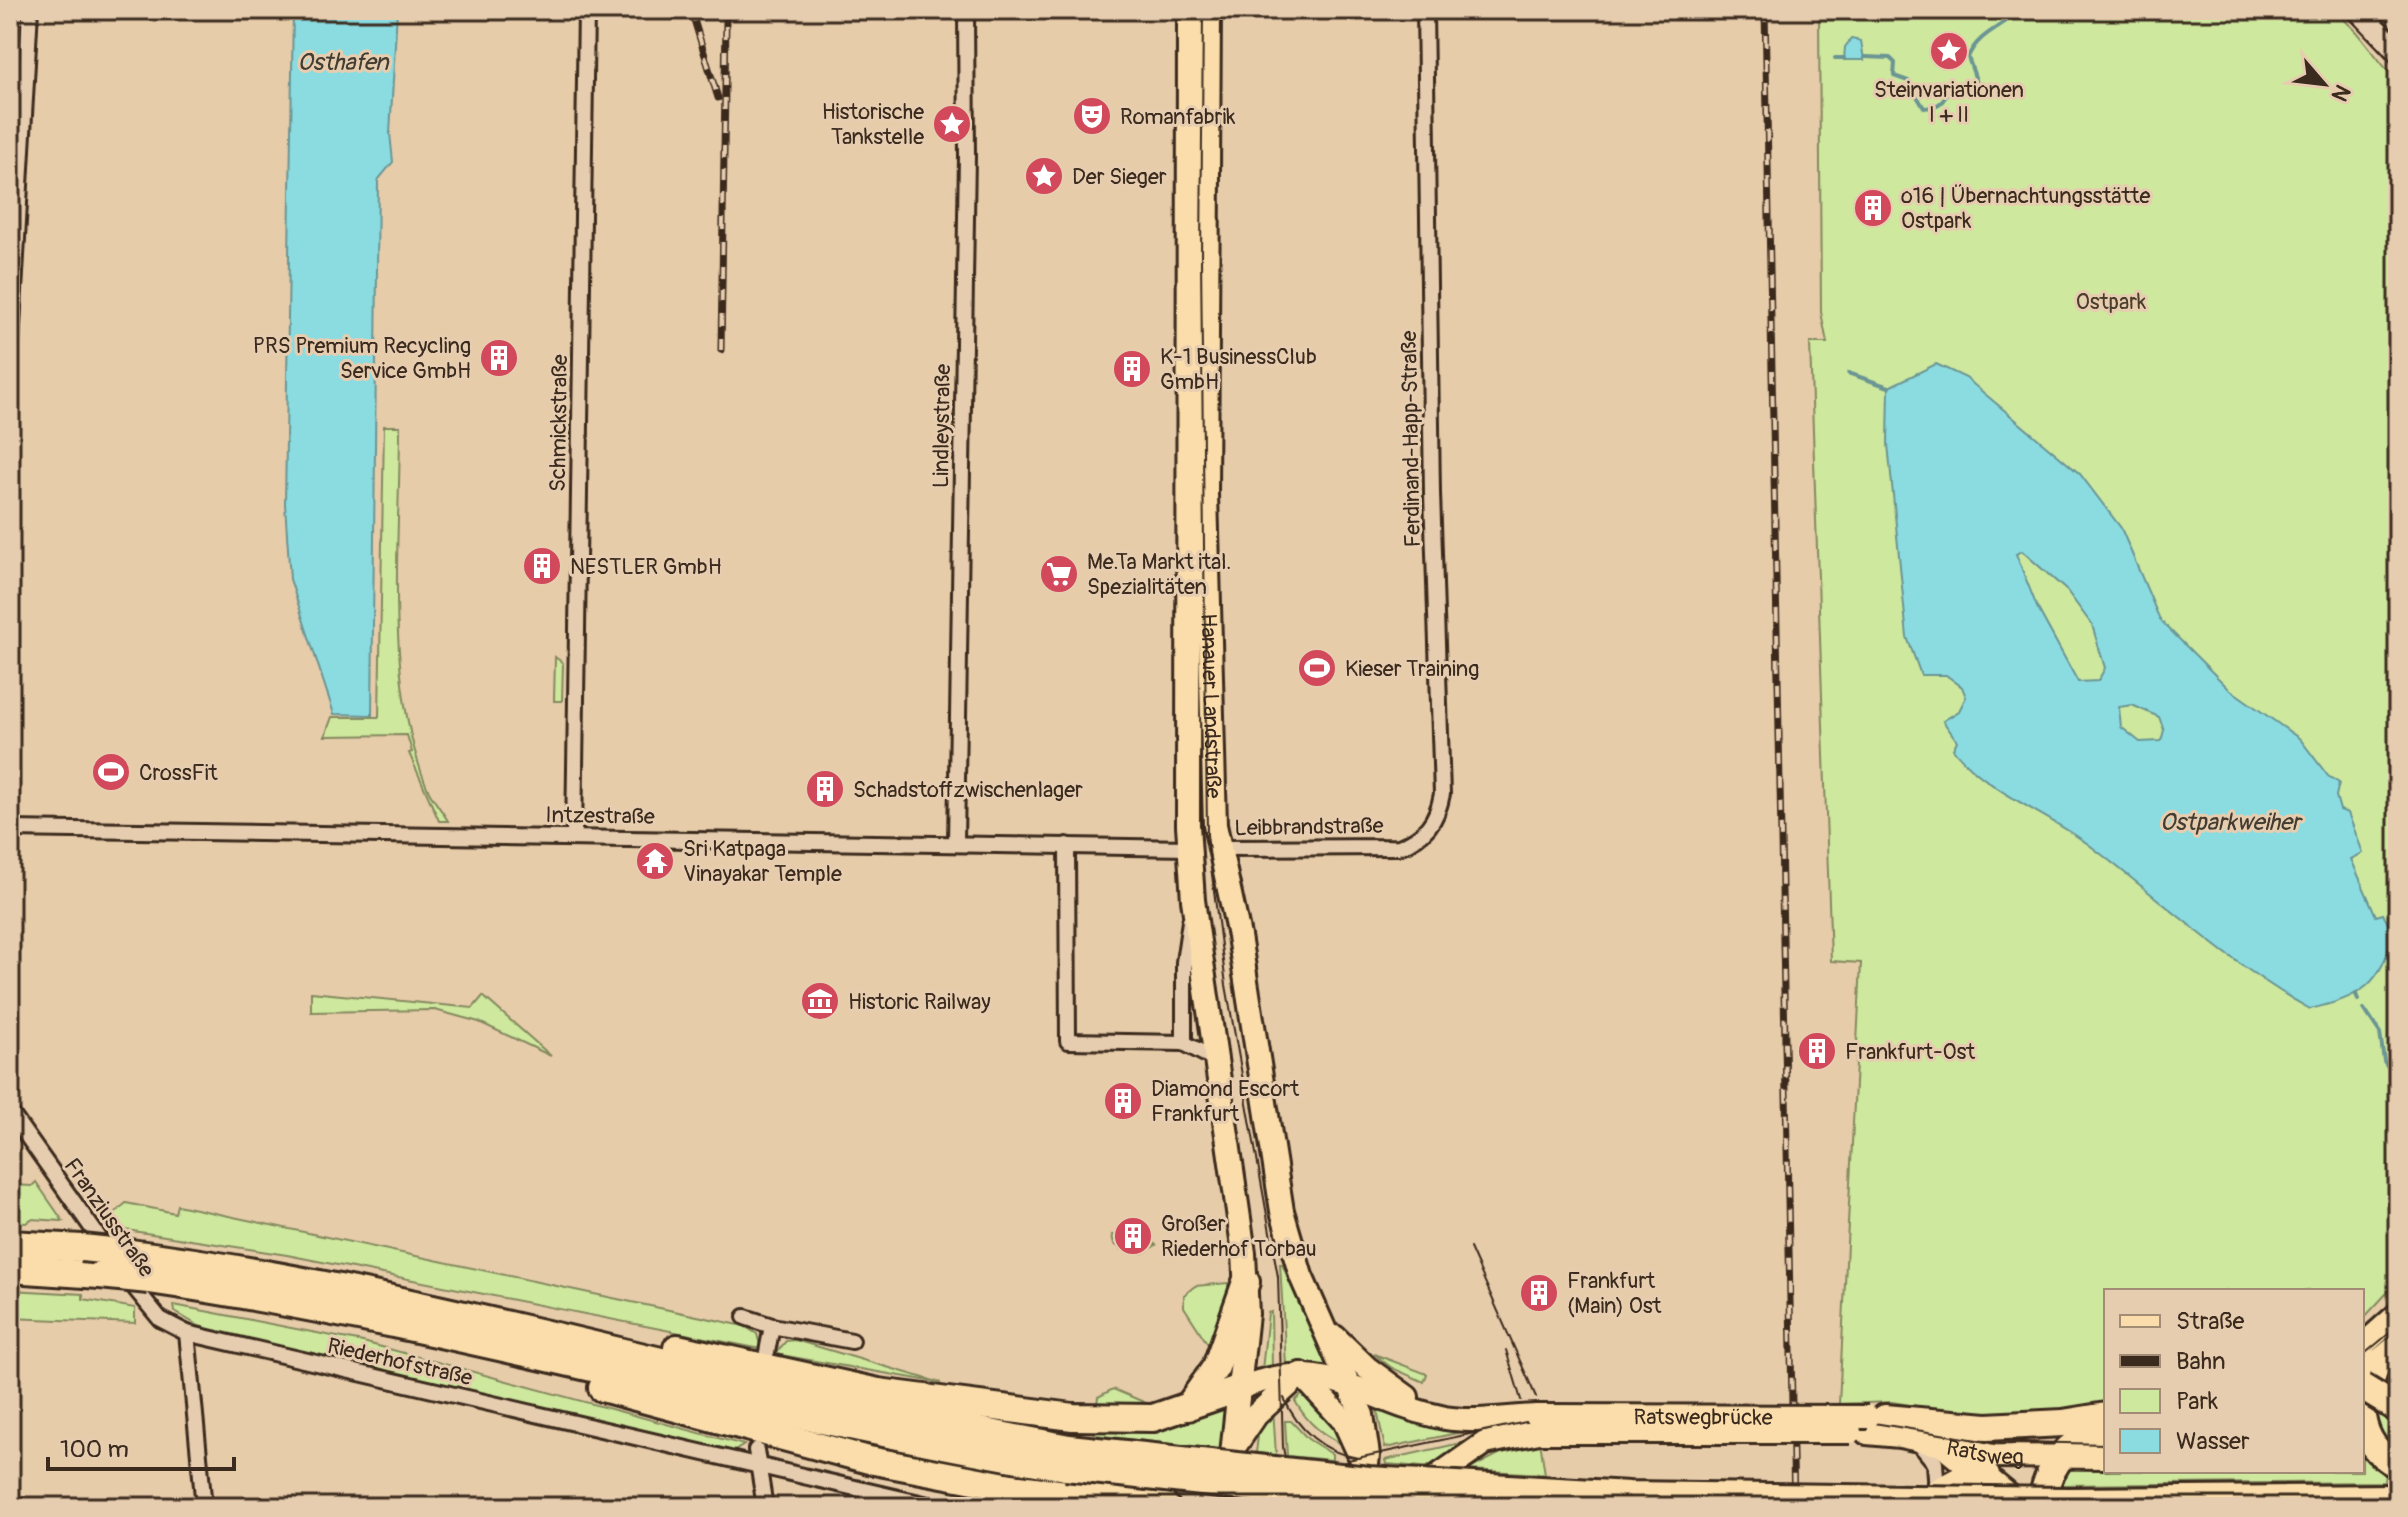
<svg xmlns="http://www.w3.org/2000/svg" width="2408" height="1517" font-family="Pangolin,sans-serif">
<style>
.green{fill:#cee89e;stroke:#84895e;stroke-width:2}
.water{fill:#8bdce1;stroke:#6b9593;stroke-width:2;fill-rule:evenodd}
.lines{fill:none;stroke-linecap:round;stroke-linejoin:round}
.stream{stroke:#6b9593;stroke-width:4}
.street-casing{stroke:#3b2a1e;stroke-width:20}
.secondary-casing{stroke:#3b2a1e;stroke-width:26}
.primary-casing{stroke:#3b2a1e;stroke-width:28}
.highway-casing{stroke:#3b2a1e;stroke-width:32}
.street{stroke:#e7cdaf;stroke-width:14}
.secondary{stroke:#e7cdaf;stroke-width:20}
.primary{stroke:#faddab;stroke-width:22}
.highway{stroke:#faddab;stroke-width:26}
.tram{stroke:#3b2a1e;stroke-width:2}
.rail-casing{stroke:#3b2a1e;stroke-width:7}
.rail{stroke:#e7cdaf;stroke-width:4;stroke-dasharray:12;stroke-linecap:butt}
.primary-bridge-casing{stroke:#3b2a1e;stroke-width:28;stroke-linecap:butt}
.highway-bridge-casing{stroke:#3b2a1e;stroke-width:32;stroke-linecap:butt}
.primary-bridge{stroke:#faddab;stroke-width:22}
.highway-bridge{stroke:#faddab;stroke-width:26}
.labels{text-anchor:middle;stroke-width:6;stroke-linejoin:round;paint-order:stroke}
.poi-label{font-size:22px;fill:#3b2a1e;stroke:#e7cdaf;text-anchor:start}
.park-label{font-size:22px;fill:#4a3d2b;stroke:#e7cdaf}
.street-label{font-size:22px;fill:#3b2a1e;stroke:#e7cdaf}
.water-label{font-size:24px;font-style:italic;fill:#433c32;stroke:#e7cdaf}
</style>
<rect width="100%" height="100%" fill="#e7ccaa"/>
<filter id="ink" filterUnits="userSpaceOnUse"><feTurbulence type="fractalNoise" baseFrequency=".0125" numOctaves="2"/><feDisplacementMap in="SourceGraphic" scale="16" xChannelSelector="R" yChannelSelector="G"/><feConvolveMatrix kernelMatrix="1 2 1 2 8 2 1 2 1" color-interpolation-filters="sRGB"/></filter>
<g filter="url(#ink)">
<g class="green">
<path d="M 1819,10 L 2334,10 L 2357,32 L 2398,84 L 2398,1281 L 2362,1320 L 2362,1291 L 2106,1291 L 2106,1403 L 1988,1418 L 1892,1402 L 1839,1404 L 1861,963 L 1831,961 L 1810,343 L 1827,343 L 1821,312 Z"/>
<path d="M 384,426 L 400,426 C 400,541 383,685 429,792 C 432,798 443,812 448,821 L 439,821 L 409,753 L 412,752 L 407,735 L 325,736 L 332,717 L 379,717 Z"/>
<path d="M 555,657 L 563,663 L 562,701 L 554,701 Z"/>
<path d="M 311,992 L 473,1008 L 483,996 L 551,1056 L 479,1022 L 435,1010 L 311,1012 Z"/>
<path d="M 36,1182 L 63,1221 L 31,1219 L 26,1223 L 10,1222 L 10,1185 L 32,1186 Z"/>
<path d="M 126,1203 L 175,1213 L 177,1205 L 744,1326 L 757,1334 L 761,1349 L 287,1255 L 107,1227 L 103,1223 Z"/>
<path d="M 1112,1235 L 1147,1239 L 1156,1245 L 1143,1253 L 1125,1251 L 1114,1244 Z"/>
<path d="M 1280,1264 L 1282,1264 L 1327,1366 L 1286,1365 Z"/>
<path d="M 1228,1283 L 1228,1295 L 1211,1349 L 1184,1307 L 1184,1295 L 1195,1286 Z"/>
<path d="M 10,1290 L 83,1294 L 83,1299 L 135,1308 L 135,1323 L 10,1318 Z"/>
<path d="M 174,1305 L 363,1342 L 744,1445 L 733,1452 L 225,1334 L 199,1326 L 175,1312 Z"/>
<path d="M 1271,1312 L 1272,1368 L 1262,1370 L 1268,1313 Z"/>
<path d="M 795,1340 L 941,1383 L 775,1354 L 786,1341 Z"/>
<path d="M 1374,1354 L 1427,1374 L 1424,1382 L 1392,1368 Z"/>
<path d="M 1113,1389 L 1158,1408 L 1096,1410 L 1098,1397 Z"/>
<path d="M 1302,1394 L 1339,1427 L 1347,1446 C 1323,1436 1308,1424 1295,1401 Z"/>
<path d="M 1227,1402 L 1223,1450 L 1094,1435 L 1094,1426 Z"/>
<path d="M 1376,1406 L 1466,1429 L 1467,1431 L 1385,1448 Z"/>
<path d="M 1273,1408 L 1276,1455 L 1256,1453 L 1259,1427 Z"/>
<path d="M 2383,1409 L 2398,1422 L 2398,1454 L 2384,1444 L 2372,1415 Z"/>
<path d="M 1291,1421 L 1308,1439 L 1332,1454 L 1332,1460 L 1287,1456 L 1285,1421 Z"/>
<path d="M 1470,1441 L 1434,1468 L 1386,1464 L 1385,1460 Z"/>
<path d="M 1540,1441 L 1545,1474 L 1468,1470 L 1518,1444 Z"/>
<path d="M 2362,1445 L 2385,1470 L 2384,1482 L 2054,1485 L 2064,1463 L 2106,1463 L 2106,1471 L 2362,1471 Z"/>
</g>
<g class="water">
<path d="M 293,10 L 397,10 L 390,133 L 393,162 L 378,180 L 372,715 L 334,714 L 290,579 L 285,504 Z"/>
<path d="M 1851,39 L 1861,41 L 1864,60 L 1844,60 L 1845,47 Z"/>
<path d="M 1936,364 L 1966,378 L 2080,474 L 2121,528 L 2160,620 L 2228,688 L 2300,739 L 2328,776 L 2339,783 L 2336,796 L 2340,810 L 2348,813 L 2363,853 L 2351,859 L 2376,916 L 2383,914 L 2393,933 C 2382,985 2361,997 2310,1009 C 2229,964 2162,900 2088,844 C 2045,812 1987,792 1953,749 L 1957,741 L 1943,721 L 1959,711 L 1966,697 L 1962,687 L 1946,675 L 1921,675 L 1907,637 L 1888,444 L 1889,387 ZM 2022,551 L 2067,591 L 2092,625 L 2105,668 L 2098,681 L 2078,682 L 2037,607 L 2016,554 ZM 2132,705 L 2159,717 L 2164,730 L 2161,741 L 2140,742 L 2121,727 L 2119,707 Z"/>
</g>
<g class="lines">
<g class="stream">
<path d="M 1865,57 L 1890,58 L 1895,63 L 1894,76 L 1908,81 L 1924,108 C 1941,107 1944,101 1951,86 L 1973,87 L 1977,83 L 1968,57 C 1979,32 2001,29 2019,10"/>
<path d="M 1835,58 L 1844,58"/>
<path d="M 1848,373 L 1889,387"/>
<path d="M 2356,994 L 2358,1000"/>
<path d="M 2364,1009 L 2380,1033 L 2384,1061 L 2398,1081"/>
</g>
<defs>
<g id="street">
<path d="M 10,361 L 30,10"/>
<path d="M 10,829 L 1189,848"/>
<path d="M 574,837 L 586,10"/>
<path d="M 956,842 L 967,156 L 966,10"/>
<path d="M 1067,845 L 1068,1041 L 1184,1043 L 1216,1060"/>
<path d="M 1220,848 L 1399,847 C 1425,837 1437,821 1442,794 L 1432,493 L 1425,10"/>
<path d="M 1184,1043 L 1184,962 L 1190,921"/>
<path d="M 10,1112 L 109,1252"/>
<path d="M 125,1276 L 160,1319 L 187,1333 L 937,1507"/>
<path d="M 745,1317 L 772,1326 L 767,1352"/>
<path d="M 772,1326 L 852,1341"/>
<path d="M 187,1333 L 204,1507"/>
<path d="M 1917,1441 L 1935,1463 L 1937,1493"/>
<path d="M 756,1450 L 765,1507"/>
</g>
<path id="secondary" d="M 2358,10 L 2398,52"/>
<g id="primary">
<path d="M 1189,10 L 1188,825 L 1193,900 L 1244,1253 L 1247,1314 L 1232,1454 L 1242,1507"/>
<path id="s1" d="M 1209,10 L 1206,494 L 1215,825 L 1239,936 L 1282,1211 L 1301,1276 L 1362,1415 L 1368,1455 L 1364,1494"/>
<path d="M 1335,1337 L 1367,1368 L 1407,1397"/>
<path d="M 2362,1346 L 2398,1314"/>
<path d="M 2365,1372 L 2398,1345"/>
<path d="M 1301,1374 L 1344,1421 L 1360,1456"/>
<path d="M 1238,1389 C 1328,1352 1362,1402 1445,1418 C 1475,1423 1507,1417 1537,1416"/>
<path id="s2" d="M 1867,1433 L 1900,1436 L 1993,1456 L 2106,1457"/>
<path d="M 1235,1446 L 1256,1415 L 1301,1374"/>
<path d="M 1240,1476 L 1261,1507"/>
<path d="M 1419,1489 L 1485,1443 L 1539,1432"/>
</g>
<g id="highway">
<path d="M 10,1244 L 82,1248"/>
<path d="M 130,1253 C 327,1278 519,1328 712,1373 C 830,1401 949,1426 1069,1448"/>
<path d="M 10,1269 L 100,1275"/>
<path d="M 149,1280 C 458,1325 758,1417 1066,1467"/>
<path d="M 677,1348 L 878,1392 L 1073,1417 L 1153,1418 L 1238,1389"/>
<path d="M 602,1388 L 869,1460 L 1011,1487 L 1166,1507"/>
<path d="M 2362,1406 L 2377,1363"/>
<path d="M 1188,1407 L 1216,1367 L 1246,1282"/>
<path d="M 2362,1417 C 2366,1441 2377,1454 2398,1465"/>
<path d="M 1885,1418 L 1987,1427 L 2063,1423 L 2106,1416"/>
<path d="M 1947,1447 L 2020,1507"/>
<path d="M 1938,1492 L 1962,1479 L 1986,1476"/>
<path d="M 2068,1501 L 2398,1498"/>
<path d="M 2042,1507 C 2043,1477 2063,1443 2094,1435"/>
</g>
</defs>
<use href="#street" class="street-casing"/>
<use href="#secondary" class="secondary-casing"/>
<use href="#primary" class="primary-casing"/>
<use href="#highway" class="highway-casing"/>
<use href="#street" class="street"/>
<use href="#secondary" class="secondary"/>
<use href="#primary" class="primary"/>
<use href="#highway" class="highway"/>
<g class="tram">
<path d="M 1203,10 L 1201,258 L 1207,835 L 1226,985 L 1278,1277 L 1283,1447 L 1294,1507"/>
<path d="M 1470,1248 L 1536,1397"/>
<path d="M 1506,1350 L 1521,1400"/>
<path d="M 2362,1356 L 2398,1326"/>
<path d="M 1284,1398 C 1297,1429 1324,1453 1358,1458"/>
<path d="M 1303,1507 L 1319,1479 L 1348,1460 L 1526,1422 L 1868,1422 L 1983,1441 L 2106,1444"/>
</g>
<defs>
<g id="rail">
<path d="M 691,10 L 718,98"/>
<path d="M 1765,10 L 1794,1507"/>
<path d="M 721,350 L 726,20"/>
</g>
</defs>
<use href="#rail" class="rail-casing"/>
<use href="#rail" class="rail"/>
<defs>
<g id="primary-bridge">
<path id="s3" d="M 1537,1416 L 1868,1417"/>
<path d="M 1539,1432 L 1850,1432"/>
</g>
<g id="highway-bridge">
<path d="M 82,1248 L 130,1253"/>
<path d="M 100,1275 L 149,1280"/>
<path d="M 2362,1387 L 2398,1409"/>
<path d="M 1069,1448 L 1369,1480 L 1629,1495 L 2068,1501"/>
<path d="M 1066,1467 L 1256,1488 L 1504,1507"/>
</g>
</defs>
<use href="#primary-bridge" class="primary-bridge-casing"/>
<use href="#highway-bridge" class="highway-bridge-casing"/>
<use href="#primary-bridge" class="primary-bridge"/>
<use href="#highway-bridge" class="highway-bridge"/>
</g>
</g>
<defs>
<symbol id="sight-disc" viewBox="-11 -11 22 22"><circle r="9.5" fill="#d1495b" stroke="#e7cdaf"/><path d="M0-6L1.8-2.2L6-1.7L2.9 1.2L3.7 5.4L0 3.3L-3.7 5.4L-2.9 1.2L-6-1.7L-1.8-2.2Z" fill="#fff"/></symbol>
<symbol id="theatre-disc" viewBox="-11 -11 22 22"><circle r="9.5" fill="#d1495b" stroke="#e7cdaf"/><path d="M-5-5.5Q0-4 5-5.5V0Q5 5 0 6Q-5 5-5 0ZM-3.3-2.5H-1v1.5H-3.3ZM1-2.5H3.3v1.5H1ZM-2.8 1Q0 5.5 2.8 1Z" fill="#fff"/></symbol>
<symbol id="building-disc" viewBox="-11 -11 22 22"><circle r="9.5" fill="#d1495b" stroke="#e7cdaf"/><path d="M-4-6H4V6H1V3H-1V6H-4ZM-2.5-4.3h1.7v1.8h-1.7ZM.8-4.3h1.7v1.8H.8ZM-2.5-1h1.7V.8h-1.7ZM.8-1h1.7V.8H.8Z" fill="#fff"/></symbol>
<symbol id="supermarket-disc" viewBox="-11 -11 22 22"><circle r="9.5" fill="#d1495b" stroke="#e7cdaf"/><path d="M-6-5.5h2.5l.6 2H6L4.5 2H-2.5L-4.4-4H-6ZM-1.5 3.2a1.3 1.3 0 1 0 .1 0ZM3 3.2a1.3 1.3 0 1 0 .1 0Z" fill="#fff"/></symbol>
<symbol id="stadium-disc" viewBox="-11 -11 22 22"><circle r="9.5" fill="#d1495b" stroke="#e7cdaf"/><path d="M0-5a6.5 5 0 1 0 0 10a6.5 5 0 1 0 0-10ZM-3.5-1.8h7v3.6h-7Z" fill="#fff"/></symbol>
<symbol id="temple-disc" viewBox="-11 -11 22 22"><circle r="9.5" fill="#d1495b" stroke="#e7cdaf"/><path d="M0-6L5-2H3V0L6.5 2.5H4V6H1.5V3h-3V6H-4V2.5H-6.5L-3 0V-2H-5Z" fill="#fff"/></symbol>
<symbol id="museum-disc" viewBox="-11 -11 22 22"><circle r="9.5" fill="#d1495b" stroke="#e7cdaf"/><path d="M0-6L6-3V-2H-6V-3ZM-5-1h2V3h-2ZM-1-1h2V3h-2ZM3-1h2V3H3ZM-6 4H6V6H-6Z" fill="#fff"/></symbol>
</defs>
<g fill-rule="evenodd">
<use href="#sight-disc" x="1927" y="29" width="44" height="44"/>
<use href="#theatre-disc" x="1070" y="94" width="44" height="44"/>
<use href="#sight-disc" x="930" y="102" width="44" height="44"/>
<use href="#sight-disc" x="1022" y="154" width="44" height="44"/>
<use href="#building-disc" x="1851" y="186" width="44" height="44"/>
<use href="#building-disc" x="477" y="336" width="44" height="44"/>
<use href="#building-disc" x="1110" y="347" width="44" height="44"/>
<use href="#building-disc" x="520" y="544" width="44" height="44"/>
<use href="#supermarket-disc" x="1037" y="552" width="44" height="44"/>
<use href="#stadium-disc" x="1295" y="646" width="44" height="44"/>
<use href="#stadium-disc" x="89" y="750" width="44" height="44"/>
<use href="#building-disc" x="803" y="767" width="44" height="44"/>
<use href="#temple-disc" x="633" y="839" width="44" height="44"/>
<use href="#museum-disc" x="798" y="979" width="44" height="44"/>
<use href="#building-disc" x="1795" y="1029" width="44" height="44"/>
<use href="#building-disc" x="1101" y="1079" width="44" height="44"/>
<use href="#building-disc" x="1111" y="1214" width="44" height="44"/>
<use href="#building-disc" x="1517" y="1271" width="44" height="44"/>
</g>
<g class="labels">
<g class="poi-label">
<text x="1949" y="97" text-anchor="middle">Steinvariationen<tspan x="1949" dy="25">I + II</tspan></text>
<text x="924" y="119" text-anchor="end">Historische<tspan x="924" dy="25">Tankstelle</tspan></text>
<text x="1120" y="124">Romanfabrik</text>
<text x="1072" y="184">Der Sieger</text>
<text x="1901" y="203">o16 | Übernachtungsstätte<tspan x="1901" dy="25">Ostpark</tspan></text>
<text x="471" y="353" text-anchor="end">PRS Premium Recycling<tspan x="471" dy="25">Service GmbH</tspan></text>
<text x="1160" y="364">K-1 BusinessClub<tspan x="1160" dy="25">GmbH</tspan></text>
<text x="1087" y="569">Me.Ta Markt ital.<tspan x="1087" dy="25">Spezialitäten</tspan></text>
<text x="570" y="574">NESTLER GmbH</text>
<text x="1345" y="676">Kieser Training</text>
<text x="139" y="780">CrossFit</text>
<text x="853" y="797">Schadstoffzwischenlager</text>
<text x="683" y="856">Sri Katpaga<tspan x="683" dy="25">Vinayakar Temple</tspan></text>
<text x="848" y="1009">Historic Railway</text>
<text x="1845" y="1059">Frankfurt-Ost</text>
<text x="1151" y="1096">Diamond Escort<tspan x="1151" dy="25">Frankfurt</tspan></text>
<text x="1161" y="1231">Großer<tspan x="1161" dy="25">Riederhof Torbau</tspan></text>
<text x="1567" y="1288">Frankfurt<tspan x="1567" dy="25">(Main) Ost</tspan></text>
</g>
<g class="park-label">
<text x="2111" y="309">Ostpark</text>
</g>
<g class="street-label">
<text transform="translate(558 423) rotate(-89)" y="8">Schmickstraße</text>
<text transform="translate(941 426) rotate(-89)" y="8">Lindleystraße</text>
<text transform="translate(1410 439) rotate(-91)" y="8">Ferdinand-Happ-Straße</text>
<text dy="8" stroke="none"><textPath href="#s1" startOffset="696">Hanauer Landstraße</textPath></text>
<text transform="translate(600 815) rotate(1)" y="8">Intzestraße</text>
<text transform="translate(1309 826) rotate(-1)" y="8">Leibbrandstraße</text>
<text transform="translate(110 1217) rotate(55)" y="8">Franziusstraße</text>
<text transform="translate(400 1361) rotate(13)" y="8">Riederhofstraße</text>
<text dy="8" stroke="none"><textPath href="#s3" startOffset="166">Ratswegbrücke</textPath></text>
<text dy="8" stroke="none"><textPath href="#s2" startOffset="120">Ratsweg</textPath></text>
</g>
<g class="water-label">
<text x="343" y="70">Osthafen</text>
<text x="2230" y="830">Ostparkweiher</text>
</g>
</g>
<rect width="2408" height="1517" fill="none" stroke="#e7cdaf" stroke-width="40"/>
<rect x="20" y="20" width="2368" height="1477" fill="none" stroke="#3b2a1e" stroke-width="3" filter="url(#ink)"/>
<rect x="2104" y="1289" width="260" height="184" fill="#e7cdaf" stroke="#a28c75" stroke-width="2"/>
<rect x="2120" y="1315" width="40" height="12" fill="#faddab" stroke="#a28c75" stroke-width="2"/>
<text x="2176" y="1329" font-size="24" fill="#3b2a1e">Straße</text>
<rect x="2120" y="1355" width="40" height="12" fill="#3b2a1e" stroke="#a28c75" stroke-width="2"/>
<text x="2176" y="1369" font-size="24" fill="#3b2a1e">Bahn</text>
<rect x="2120" y="1389" width="40" height="24" fill="#cee89e" stroke="#a28c75" stroke-width="2"/>
<text x="2176" y="1409" font-size="24" fill="#3b2a1e">Park</text>
<rect x="2120" y="1429" width="40" height="24" fill="#8bdce1" stroke="#a28c75" stroke-width="2"/>
<text x="2176" y="1449" font-size="24" fill="#3b2a1e">Wasser</text>
<g transform="translate(2324 84) rotate(118)" stroke="#e7cdaf" stroke-width="6" paint-order="stroke">
<path d="M0-6L14 30L0 20L-14 30Z" fill="#3b2a1e"/>
<text y="-12" font-size="22" font-weight="bold" text-anchor="middle" fill="#3b2a1e">N</text>
</g>
<path d="M48 1457v12h186v-12" fill="none" stroke="#3b2a1e" stroke-width="4"/>
<text x="60" y="1457" font-size="24" fill="#3b2a1e" stroke="#e7cdaf" stroke-width="6" paint-order="stroke">100 m</text>
</svg>
